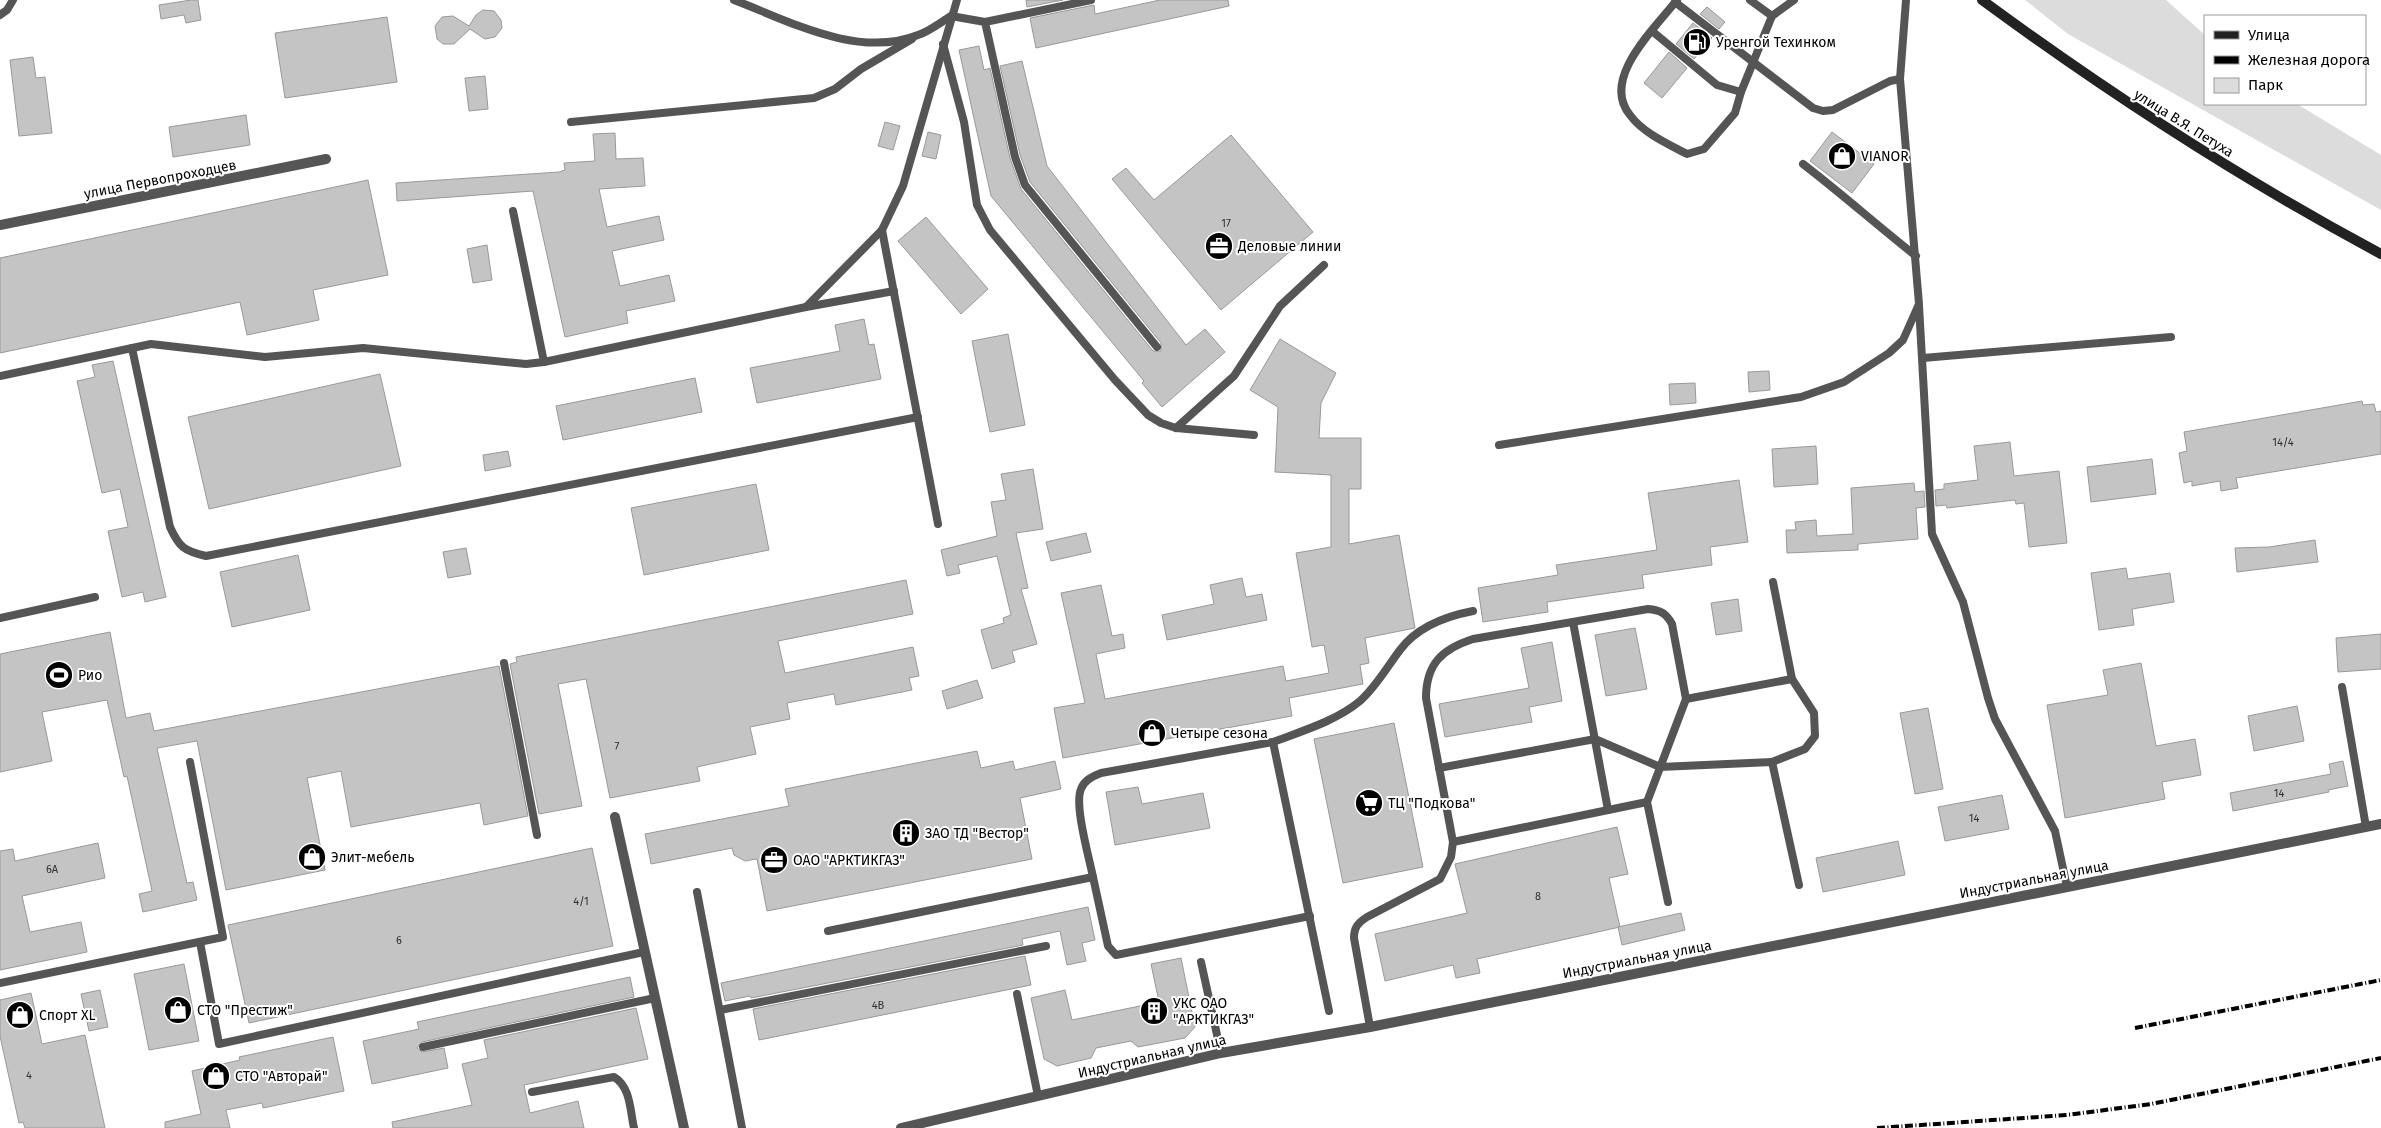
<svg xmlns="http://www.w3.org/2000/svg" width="2381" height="1128" font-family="'Fira Sans',sans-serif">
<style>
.green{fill:#dcdcdc}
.building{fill:#c4c4c4;stroke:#999}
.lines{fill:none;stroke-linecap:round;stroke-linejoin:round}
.lane{stroke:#555;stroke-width:8}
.street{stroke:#555;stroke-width:10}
.secondary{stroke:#222;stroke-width:10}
.rail{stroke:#000;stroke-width:4;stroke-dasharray:8 2.5 1 2.5;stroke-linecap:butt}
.labels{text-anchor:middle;stroke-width:4;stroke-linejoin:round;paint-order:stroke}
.number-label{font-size:11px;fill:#313131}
.poi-label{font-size:14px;fill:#000;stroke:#fff;text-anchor:start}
.street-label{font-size:14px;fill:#000;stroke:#fff}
</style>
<rect width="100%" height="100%" fill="#fff"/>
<path class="green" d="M 2025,0 L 2166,0 L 2205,35 L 2205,104 L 2297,104 L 2381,155 L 2381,210 L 2068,34 Z"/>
<g class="building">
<path d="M 191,0 L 198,0 L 201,20 L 186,23 L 184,15 L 161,19 L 159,5 Z"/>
<path d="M 1026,0 L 1063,0 L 1027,7 Z"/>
<path d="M 1160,0 L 1228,0 L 1229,6 L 1036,48 L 1030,18 L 1094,5 L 1095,14 Z"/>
<path d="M 1707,7 L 1725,22 L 1719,29 L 1700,14 Z"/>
<path d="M 483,10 L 494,11 L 501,20 L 502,28 L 495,37 L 485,39 L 470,29 L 454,44 L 443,44 L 437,39 L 435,26 L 442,17 L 453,16 L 469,26 L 476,15 Z"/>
<path d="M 387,17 L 397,82 L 285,98 L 275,33 Z"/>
<path d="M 1693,23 L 1712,38 L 1694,59 L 1676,44 Z"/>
<path d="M 979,46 L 984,70 L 990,68 L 1010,158 L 1021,189 L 1153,351 L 1161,351 L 1161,343 L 1030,182 L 1020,155 L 1000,66 L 1022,61 L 1047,166 L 1186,345 L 1205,329 L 1225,352 L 1162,407 L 1142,383 L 1144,381 L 991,196 L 959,50 Z"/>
<path d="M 1669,52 L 1687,68 L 1662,98 L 1644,83 Z"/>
<path d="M 33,57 L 36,78 L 45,77 L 52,133 L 19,136 L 10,60 Z"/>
<path d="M 485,76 L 488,109 L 469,111 L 465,78 Z"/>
<path d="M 246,115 L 250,145 L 173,157 L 169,127 Z"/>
<path d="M 885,122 L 900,126 L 893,150 L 878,146 Z"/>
<path d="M 928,132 L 941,135 L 936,159 L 922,156 Z"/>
<path d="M 1832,132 L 1874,164 L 1852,193 L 1810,161 Z"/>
<path d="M 615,133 L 616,159 L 643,158 L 645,186 L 599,189 L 607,227 L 659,216 L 664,240 L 612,251 L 620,286 L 669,275 L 675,301 L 626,311 L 628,323 L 565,337 L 533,191 L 397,201 L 396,183 L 559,172 L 565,170 L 564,163 L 595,161 L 593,134 Z"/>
<path d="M 1231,135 L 1313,232 L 1221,310 L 1112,179 L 1126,168 L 1154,200 Z"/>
<path d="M 368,180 L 388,275 L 313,290 L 319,320 L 247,335 L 240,302 L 0,353 L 0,258 Z"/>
<path d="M 926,217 L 988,289 L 961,314 L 898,241 Z"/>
<path d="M 487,245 L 492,280 L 473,283 L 467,249 Z"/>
<path d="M 864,319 L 869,345 L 874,344 L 881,379 L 757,403 L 750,368 L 840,351 L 835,325 Z"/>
<path d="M 1008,334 L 1025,425 L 990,432 L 972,341 Z"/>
<path d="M 1280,339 L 1336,373 L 1321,403 L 1319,438 L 1361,438 L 1361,489 L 1349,489 L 1349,544 L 1399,535 L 1415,628 L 1365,638 L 1369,663 L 1360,665 L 1363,684 L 1289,698 L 1292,716 L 1063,758 L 1054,708 L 1085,703 L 1061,593 L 1101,585 L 1112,636 L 1123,634 L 1125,648 L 1096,654 L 1105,699 L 1283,666 L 1286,681 L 1329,673 L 1324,645 L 1312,647 L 1296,553 L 1331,547 L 1331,475 L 1275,472 L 1278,407 L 1250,390 Z"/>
<path d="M 113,361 L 166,597 L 145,602 L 143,592 L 122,597 L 108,531 L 128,527 L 120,489 L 102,493 L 77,381 L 95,377 L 92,365 Z"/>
<path d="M 1769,371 L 1770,390 L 1749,392 L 1748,372 Z"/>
<path d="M 380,374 L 401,466 L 209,509 L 188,417 Z"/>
<path d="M 695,378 L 702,412 L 563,440 L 556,406 Z"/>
<path d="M 1695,383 L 1696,403 L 1670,405 L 1669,384 Z"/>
<path d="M 2362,401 L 2363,405 L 2374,404 L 2376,412 L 2381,411 L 2381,454 L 2236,478 L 2238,488 L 2221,491 L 2220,481 L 2192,486 L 2192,481 L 2184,483 L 2179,453 L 2187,451 L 2184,432 Z"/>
<path d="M 2010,442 L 2014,476 L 2059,471 L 2067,543 L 2029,547 L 2024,503 L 2016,504 L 2015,500 L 1947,508 L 1946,505 L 1936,506 L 1935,490 L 1944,489 L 1944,484 L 1978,480 L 1974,446 Z"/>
<path d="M 1816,446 L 1818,484 L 1774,487 L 1772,449 Z"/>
<path d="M 508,451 L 511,466 L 485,471 L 483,455 Z"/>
<path d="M 2152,459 L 2156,494 L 2091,502 L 2087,467 Z"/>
<path d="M 1033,469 L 1043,529 L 1016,533 L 1028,588 L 1021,589 L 1037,644 L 1012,651 L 1015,662 L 992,669 L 981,630 L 1004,623 L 1003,618 L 1011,615 L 997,556 L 958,565 L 960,573 L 947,576 L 941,550 L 997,536 L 991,502 L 1006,500 L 1001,474 Z"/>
<path d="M 1739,480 L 1748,542 L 1710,547 L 1712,565 L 1642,575 L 1644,588 L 1547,602 L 1548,612 L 1483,622 L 1478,588 L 1558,575 L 1556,565 L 1657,550 L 1648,493 Z"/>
<path d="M 1914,483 L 1915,492 L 1924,491 L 1925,507 L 1916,508 L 1918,539 L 1858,544 L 1858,550 L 1787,553 L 1786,530 L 1796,530 L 1795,522 L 1816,520 L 1817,536 L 1853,534 L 1851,488 Z"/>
<path d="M 756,484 L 769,550 L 644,575 L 631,508 Z"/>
<path d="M 1086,533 L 1091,552 L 1051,561 L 1046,542 Z"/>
<path d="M 2315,540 L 2318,562 L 2237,572 L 2235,548 L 2269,547 Z"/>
<path d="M 466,548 L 471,574 L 448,578 L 443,552 Z"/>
<path d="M 298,555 L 310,610 L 232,627 L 220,572 Z"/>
<path d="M 2126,568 L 2128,579 L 2170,573 L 2174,602 L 2132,609 L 2134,625 L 2099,630 L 2091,573 Z"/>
<path d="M 1242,578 L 1246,597 L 1262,594 L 1267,620 L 1167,640 L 1162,615 L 1214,604 L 1210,585 Z"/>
<path d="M 906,580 L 913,614 L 778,641 L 785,673 L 913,647 L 919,676 L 909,678 L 912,690 L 836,705 L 834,694 L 787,703 L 790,719 L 750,727 L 756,754 L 697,767 L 700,781 L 610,798 L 586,679 L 558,684 L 582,806 L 539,814 L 510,664 L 517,662 L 516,657 Z"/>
<path d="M 1738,599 L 1742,631 L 1716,635 L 1711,603 Z"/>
<path d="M 1635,628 L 1647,689 L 1606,696 L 1595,635 Z"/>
<path d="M 110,632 L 126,718 L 150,713 L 154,731 L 499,666 L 528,816 L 484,825 L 480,803 L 351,827 L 341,771 L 307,778 L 325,870 L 226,890 L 197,741 L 157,748 L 187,883 L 193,882 L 197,900 L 143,912 L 139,894 L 152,891 L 127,776 L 124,777 L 107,700 L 42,712 L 52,761 L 0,772 L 0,654 Z"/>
<path d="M 2381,634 L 2381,669 L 2338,672 L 2336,638 Z"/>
<path d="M 1552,642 L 1562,701 L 1529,707 L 1532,722 L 1445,737 L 1439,704 L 1529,688 L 1521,648 Z"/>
<path d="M 2141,663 L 2156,746 L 2195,739 L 2201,775 L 2162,782 L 2165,799 L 2065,818 L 2047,705 L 2108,695 L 2103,670 Z"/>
<path d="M 977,680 L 983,698 L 947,709 L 942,691 Z"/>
<path d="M 2297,706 L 2304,741 L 2254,751 L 2248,716 Z"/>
<path d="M 1928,708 L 1943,789 L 1915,794 L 1900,713 Z"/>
<path d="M 1394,723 L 1423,867 L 1343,883 L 1314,739 Z"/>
<path d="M 977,751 L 981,768 L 1013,761 L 1015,770 L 1055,761 L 1061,789 L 1020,798 L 1032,859 L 767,911 L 757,859 L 745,861 L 734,855 L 732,848 L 651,864 L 645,834 L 789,806 L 785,789 Z"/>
<path d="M 2343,761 L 2348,786 L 2328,790 L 2329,792 L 2233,811 L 2230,793 L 2331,774 L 2329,764 Z"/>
<path d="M 1138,787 L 1142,804 L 1203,793 L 1210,828 L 1115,845 L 1106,792 Z"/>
<path d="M 2002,795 L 2009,829 L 1945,841 L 1938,807 Z"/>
<path d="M 1617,827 L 1628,874 L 1609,878 L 1620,927 L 1477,959 L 1480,973 L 1456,978 L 1453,965 L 1385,981 L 1375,934 L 1467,913 L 1455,864 Z"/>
<path d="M 1898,841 L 1905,875 L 1823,892 L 1816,858 Z"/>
<path d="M 98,843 L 105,878 L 22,896 L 30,932 L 81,922 L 87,952 L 0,970 L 0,851 L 13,849 L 15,861 Z"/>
<path d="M 592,848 L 613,946 L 249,1023 L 228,925 Z"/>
<path d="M 1088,907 L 1095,940 L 1082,943 L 1086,961 L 1067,965 L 1060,931 L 1022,939 L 1023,945 L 751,998 L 750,996 L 725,1001 L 721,983 Z"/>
<path d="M 1681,913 L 1685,930 L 1622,945 L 1618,927 Z"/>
<path d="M 1025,956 L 1031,985 L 759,1040 L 753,1009 Z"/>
<path d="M 1181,958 L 1195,1027 L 1185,1038 L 1138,1047 L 1131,1041 L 1096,1048 L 1091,1058 L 1057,1066 L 1044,1059 L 1031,998 L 1065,990 L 1072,1020 L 1159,1002 L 1151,964 Z"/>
<path d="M 184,964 L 199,1041 L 149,1050 L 134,974 Z"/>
<path d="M 630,977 L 634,997 L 422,1042 L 417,1048 L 422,1052 L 444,1048 L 448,1068 L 372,1084 L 363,1041 L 419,1029 L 417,1022 Z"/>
<path d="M 100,990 L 108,1027 L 89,1031 L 81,994 Z"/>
<path d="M 31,993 L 42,1044 L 85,1035 L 105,1128 L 25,1128 L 23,1122 L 19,1123 L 0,1036 L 0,1000 Z"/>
<path d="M 636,1008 L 648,1059 L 524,1085 L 530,1113 L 578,1101 L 584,1128 L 393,1128 L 392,1122 L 472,1105 L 462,1064 L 488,1058 L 484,1040 Z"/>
<path d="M 333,1037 L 344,1091 L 263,1108 L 262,1103 L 226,1110 L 230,1128 L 165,1128 L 165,1122 L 201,1114 L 192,1071 L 240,1060 L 239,1057 Z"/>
</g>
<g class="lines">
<g class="lane">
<path d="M 734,0 C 789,21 858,59 918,35 C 930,31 941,22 951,16 L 985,22 L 1015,157 L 1025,185 L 1157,347"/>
<path d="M 1677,0 C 1655,28 1600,79 1630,115 C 1643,133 1668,144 1687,154 L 1704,149 L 1735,113 L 1741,92 L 1772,16"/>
<path d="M 1750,0 L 1772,16 L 1794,0"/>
<path d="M 1675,2 L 1813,108 L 1823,111 L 1833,110 L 1890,81 L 1900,79"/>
<path d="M 0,15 L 7,10 L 13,0"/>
<path d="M 985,22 L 1091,0"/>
<path d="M 1652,31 L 1717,85 L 1741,92"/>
<path d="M 943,44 L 964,122 L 977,205 L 990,230 L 1115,380 L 1148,415 L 1161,423 L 1176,428 L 1254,435"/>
<path d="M 571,122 L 814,98 L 835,89 L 861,69 L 912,39"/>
<path d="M 1803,164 C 1842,194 1878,226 1916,256"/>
<path d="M 1919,306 L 1932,534 L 1963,602 L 1988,698 L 1995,719 L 2055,831 L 2067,887"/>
<path d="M 806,307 L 894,291"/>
<path d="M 132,348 L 170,527 C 179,547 184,551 206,556 L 918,417"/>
<path d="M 1923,358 L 2171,337"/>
<path d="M 544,362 L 806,307 L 882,230"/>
<path d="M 0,376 L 151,344 L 265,357 L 363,348 L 526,364 L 544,362 L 513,211"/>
<path d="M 1176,428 L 1234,376 L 1280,306 L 1324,265"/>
<path d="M 1499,445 L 1801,397 L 1844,382 L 1889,353 L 1903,340 L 1919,304 L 1900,79 L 1906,0"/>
<path d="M 938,524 L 882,230 L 903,186 L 957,0"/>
<path d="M 0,618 L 95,597"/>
<path d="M 1573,622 L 1608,810"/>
<path d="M 504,663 L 537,835"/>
<path d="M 2342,687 L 2366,827"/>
<path d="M 1686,699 L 1792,679 L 1773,582"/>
<path d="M 1273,742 C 1302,731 1336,721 1360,701 C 1376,687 1387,667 1400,650 C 1417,627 1447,616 1473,611"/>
<path d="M 1772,762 L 1805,749 L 1815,736 L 1814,713 L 1792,679"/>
<path d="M 1439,768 L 1595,739 L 1660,767 L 1772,762 L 1799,885"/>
<path d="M 1453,842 L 1426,698 C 1426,664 1442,649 1473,639 L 1648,609 C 1660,610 1666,613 1672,624 L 1686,699 L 1647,802 L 1668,902"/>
<path d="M 1093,877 L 1108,946 L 1116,955 L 1310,916"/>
<path d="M 697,892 L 742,1128"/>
<path d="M 828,931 L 1093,877 C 1089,857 1074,805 1081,789 C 1084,780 1093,776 1101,773 L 1273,742 L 1329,1011"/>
<path d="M 200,942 L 219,1044 L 644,952"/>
<path d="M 1201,962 L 1221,1053"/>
<path d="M 0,983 L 223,937 L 190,762"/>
<path d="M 1017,994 L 1038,1096"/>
<path d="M 720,1010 L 1046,946"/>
<path d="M 1370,1027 L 1354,938 C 1354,927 1358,923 1367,917 L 1440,879 L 1451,857 L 1453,842 L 1647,802"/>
<path d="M 423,1047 L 655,998"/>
<path d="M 532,1092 L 614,1077 C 631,1087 630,1111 634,1128"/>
</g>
<g class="street">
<path d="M 0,225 L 326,159"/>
<path d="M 615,817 L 684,1128"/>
<path d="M 901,1128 L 1221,1053 L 1370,1027 L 2381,824"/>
</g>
<path class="secondary" d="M 1982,0 C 2110,94 2241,179 2381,254"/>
<g class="rail">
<path d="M 2135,1028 L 2381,980"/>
<path d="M 1877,1128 L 2067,1115 L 2151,1104 L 2381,1058"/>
</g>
</g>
<defs>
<symbol id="fuel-disc" viewBox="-11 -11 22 22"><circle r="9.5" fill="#000" stroke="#fff"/><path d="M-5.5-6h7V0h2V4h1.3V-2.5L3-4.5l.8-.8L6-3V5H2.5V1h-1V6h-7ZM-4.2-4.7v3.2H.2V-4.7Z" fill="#fff"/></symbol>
<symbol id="shop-disc" viewBox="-11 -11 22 22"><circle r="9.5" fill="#000" stroke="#fff"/><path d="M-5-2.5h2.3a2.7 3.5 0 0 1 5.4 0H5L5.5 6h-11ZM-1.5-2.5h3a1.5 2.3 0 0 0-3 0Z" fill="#fff"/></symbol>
<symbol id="office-disc" viewBox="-11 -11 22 22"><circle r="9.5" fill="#000" stroke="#fff"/><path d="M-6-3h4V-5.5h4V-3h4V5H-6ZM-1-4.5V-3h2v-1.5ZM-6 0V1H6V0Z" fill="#fff"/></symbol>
<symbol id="stadium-disc" viewBox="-11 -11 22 22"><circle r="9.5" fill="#000" stroke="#fff"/><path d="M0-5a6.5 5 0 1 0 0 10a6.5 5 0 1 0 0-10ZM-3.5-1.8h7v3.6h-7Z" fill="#fff"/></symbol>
<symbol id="supermarket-disc" viewBox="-11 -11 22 22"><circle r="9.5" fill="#000" stroke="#fff"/><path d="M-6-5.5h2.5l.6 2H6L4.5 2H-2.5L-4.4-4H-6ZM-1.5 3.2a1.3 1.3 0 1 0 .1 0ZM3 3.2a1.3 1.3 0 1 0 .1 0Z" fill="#fff"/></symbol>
<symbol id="building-disc" viewBox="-11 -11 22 22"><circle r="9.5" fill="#000" stroke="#fff"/><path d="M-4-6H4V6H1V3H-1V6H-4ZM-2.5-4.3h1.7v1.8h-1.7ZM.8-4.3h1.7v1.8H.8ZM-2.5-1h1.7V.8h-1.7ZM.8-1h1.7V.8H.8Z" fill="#fff"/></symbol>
</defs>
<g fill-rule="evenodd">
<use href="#fuel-disc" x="1681" y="26" width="32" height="32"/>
<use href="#shop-disc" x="1826" y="140" width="32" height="32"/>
<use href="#office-disc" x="1203" y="230" width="32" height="32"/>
<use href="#stadium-disc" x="43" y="659" width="32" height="32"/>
<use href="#shop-disc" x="1136" y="717" width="32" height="32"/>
<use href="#supermarket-disc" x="1353" y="787" width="32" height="32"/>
<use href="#building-disc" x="890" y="817" width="32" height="32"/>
<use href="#shop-disc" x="296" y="841" width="32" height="32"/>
<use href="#office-disc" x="758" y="844" width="32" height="32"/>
<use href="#shop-disc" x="162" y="994" width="32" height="32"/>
<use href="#building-disc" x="1138" y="995" width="32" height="32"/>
<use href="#shop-disc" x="4" y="999" width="32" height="32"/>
<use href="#shop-disc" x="200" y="1060" width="32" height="32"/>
</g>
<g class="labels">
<g class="number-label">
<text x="1226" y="227">17</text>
<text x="2283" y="446">14/4</text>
<text x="617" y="750">7</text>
<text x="2279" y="797">14</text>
<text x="1974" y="822">14</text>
<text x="52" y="873">6А</text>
<text x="1538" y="900">8</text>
<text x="581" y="905">4/1</text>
<text x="399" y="944">6</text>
<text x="878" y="1009">4В</text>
<text x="29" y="1079">4</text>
</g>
<g class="poi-label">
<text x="1716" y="47">Уренгой Техинком</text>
<text x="1861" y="161">VIANOR</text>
<text x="1238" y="251">Деловые линии</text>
<text x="78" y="680">Рио</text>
<text x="1171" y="738">Четыре сезона</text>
<text x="1388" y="808">ТЦ "Подкова"</text>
<text x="925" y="838">ЗАО ТД "Вестор"</text>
<text x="331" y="862">Элит-мебель</text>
<text x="793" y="865">ОАО "АРКТИКГАЗ"</text>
<text x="1173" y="1008">УКС ОАО<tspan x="1173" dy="16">"АРКТИКГАЗ"</tspan></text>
<text x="197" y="1015">СТО "Престиж"</text>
<text x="39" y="1020">Спорт XL</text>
<text x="235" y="1081">СТО "Авторай"</text>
</g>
<g class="street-label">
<text transform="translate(2184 123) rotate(32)" y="5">улица В.Я. Петуха</text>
<text transform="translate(160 179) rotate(-11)" y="5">улица Первопроходцев</text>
<text transform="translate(2034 879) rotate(-11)" y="5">Индустриальная улица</text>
<text transform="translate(1637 959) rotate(-11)" y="5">Индустриальная улица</text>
<text transform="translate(1152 1056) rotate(-13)" y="5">Индустриальная улица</text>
</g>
</g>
<rect x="2204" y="15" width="162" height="90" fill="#ffffff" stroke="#999999"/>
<rect x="2214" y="31" width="25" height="8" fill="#222222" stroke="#999999"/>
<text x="2248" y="40" font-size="15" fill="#000000">Улица</text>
<rect x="2214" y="56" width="25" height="8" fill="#000000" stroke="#999999"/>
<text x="2248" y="65" font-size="15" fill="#000000">Железная дорога</text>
<rect x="2214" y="78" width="25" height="15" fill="#dcdcdc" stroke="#999999"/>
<text x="2248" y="90" font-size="15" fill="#000000">Парк</text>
</svg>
